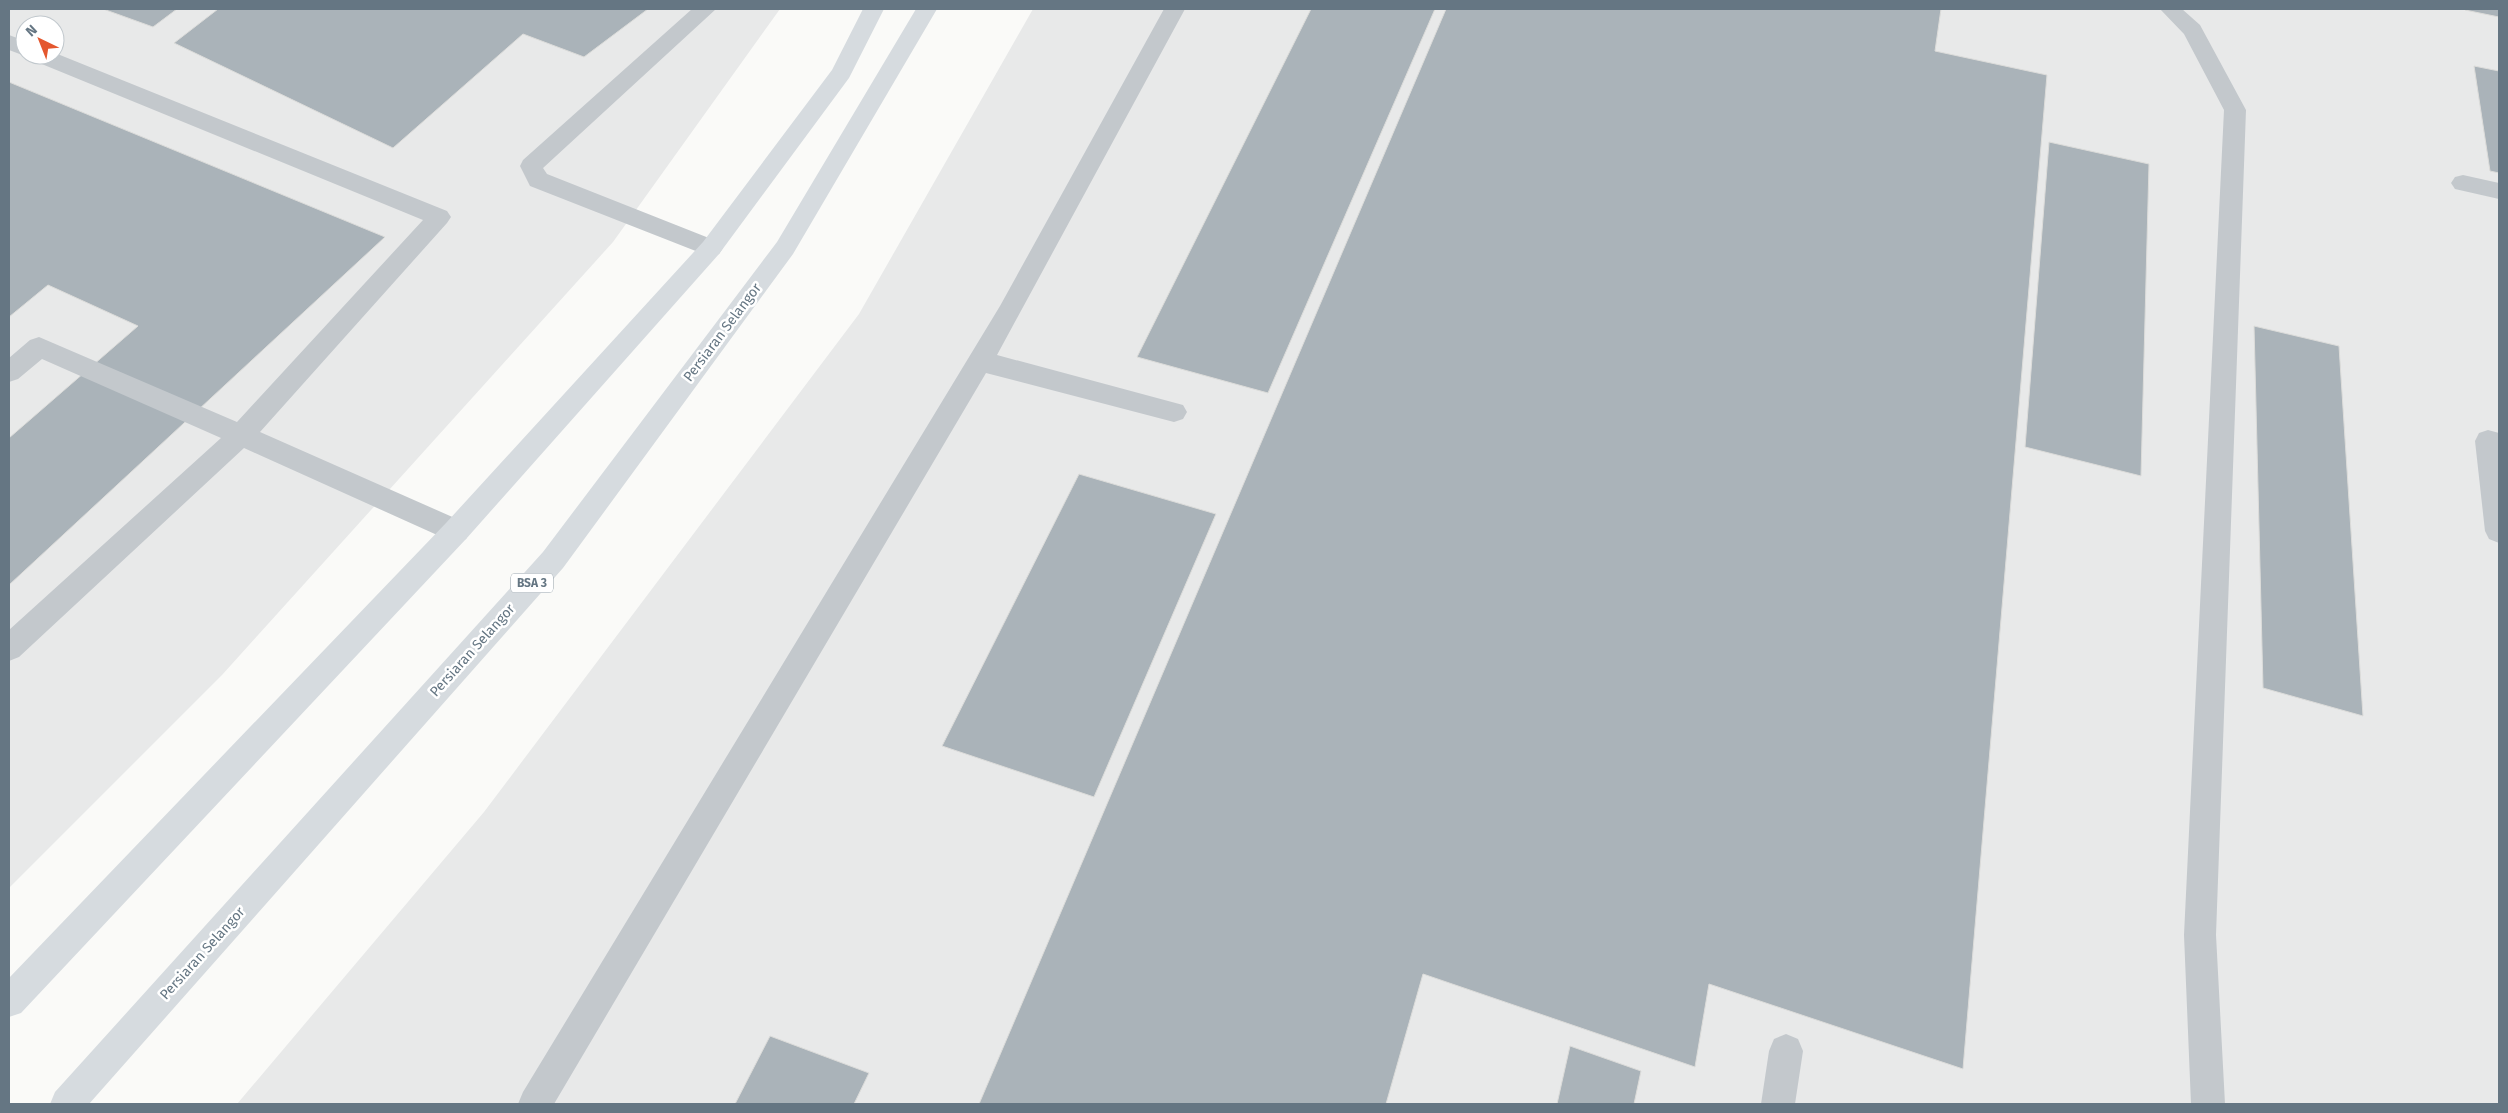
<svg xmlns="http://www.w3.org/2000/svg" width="2508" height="1113" font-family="'Fira Sans',sans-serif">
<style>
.built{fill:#e8e9e9;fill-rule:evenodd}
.building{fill:#aab3b9;stroke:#dcdcda}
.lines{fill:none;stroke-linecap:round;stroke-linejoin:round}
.minor{fill:#c3c8cc;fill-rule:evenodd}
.major{fill:#d6dbdf;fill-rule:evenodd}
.labels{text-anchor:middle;stroke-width:5;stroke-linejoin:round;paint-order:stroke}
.shield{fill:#fff;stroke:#939fa8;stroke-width:1}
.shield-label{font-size:12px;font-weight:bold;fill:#657683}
.street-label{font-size:14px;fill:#657683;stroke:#fff}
</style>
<rect width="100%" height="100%" fill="#fafaf8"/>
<g class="built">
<path d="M 9,9 L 780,9 L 613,242 L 222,675 L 9,888 ZM 25,25 L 55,25 L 55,55 L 25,55 Z"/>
<path d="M 1033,9 L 2499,9 L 2499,1104 L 237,1104 L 484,812 L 859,314 Z"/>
</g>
<g class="building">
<path d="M 103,9 L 177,9 L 153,27 Z"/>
<path d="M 218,9 L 648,9 L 584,57 L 523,34 L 393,148 L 174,43 Z"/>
<path d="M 1311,9 L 1435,9 L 1268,393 L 1137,357 Z"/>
<path d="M 1446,9 L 1941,9 L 1935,51 L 2047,75 L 1963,1069 L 1709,984 L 1695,1067 L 1423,974 L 1386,1104 L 979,1104 Z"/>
<path d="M 2464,9 L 2499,9 L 2499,17 L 2465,10 Z"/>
<path d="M 2474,66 L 2499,71 L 2499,173 L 2490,171 Z"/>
<path d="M 9,82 L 385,237 L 9,585 L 9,438 L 138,326 L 48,285 L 9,317 Z"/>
<path d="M 2049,142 L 2149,164 L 2141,476 L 2025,447 Z"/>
<path d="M 2254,326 L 2339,346 L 2363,716 L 2263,688 Z"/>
<path d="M 1079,474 L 1216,514 L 1094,797 L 942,746 Z"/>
<path d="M 770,1036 L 869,1073 L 854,1104 L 735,1104 Z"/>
<path d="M 1570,1046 L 1641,1071 L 1634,1104 L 1557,1104 Z"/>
</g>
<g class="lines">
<g class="minor">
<path d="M 692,9 L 716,9 L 543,168 L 547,174 L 719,242 L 723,248 L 719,254 L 711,257 L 530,186 L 520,166 L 523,160 Z"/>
<path d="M 1164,9 L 1185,9 L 997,355 L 1183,405 L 1187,412 L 1183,419 L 1174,422 L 986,373 L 554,1104 L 518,1104 L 523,1092 L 1000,306 Z"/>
<path d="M 2160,9 L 2182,9 L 2200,25 L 2246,110 L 2216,935 L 2225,1104 L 2191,1104 L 2184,935 L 2224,110 L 2184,34 Z"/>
<path d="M 9,35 L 25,41 L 25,55 L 55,55 L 55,53 L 447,211 L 451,217 L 447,223 L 260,432 L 466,523 L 470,531 L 466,539 L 456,543 L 446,539 L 244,448 L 19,657 L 9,661 L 9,630 L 221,438 L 42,359 L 18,379 L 9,382 L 9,358 L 30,340 L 39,337 L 237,422 L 423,220 L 32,60 L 29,55 L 25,56 L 9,50 Z"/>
<path d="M 2463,175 L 2499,183 L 2499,199 L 2455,189 L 2451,183 L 2455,177 Z"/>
<path d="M 2488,430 L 2499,433 L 2499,543 L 2489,539 L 2485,531 L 2475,441 L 2479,433 Z"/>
<path d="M 1786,1034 L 1798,1039 L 1803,1051 L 1795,1104 L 1761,1104 L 1769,1051 L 1774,1039 Z"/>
</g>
<g class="major">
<path d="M 863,9 L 884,9 L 849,78 L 719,254 L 466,539 L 21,1013 L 9,1017 L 9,978 L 446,523 L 703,242 L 832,70 Z"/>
<path d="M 916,9 L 937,9 L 793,254 L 563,568 L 89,1104 L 50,1104 L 55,1092 L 543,552 L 777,242 Z"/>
</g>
</g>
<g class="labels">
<rect class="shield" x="511" y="573.5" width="42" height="19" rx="4"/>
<g class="shield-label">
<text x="532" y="587">BSA 3</text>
</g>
<g class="street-label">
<text transform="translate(722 332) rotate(-53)" y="5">Persiaran Selangor</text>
<text transform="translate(472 650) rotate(-48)" y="5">Persiaran Selangor</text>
<text transform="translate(202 953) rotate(-48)" y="5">Persiaran Selangor</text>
</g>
</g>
<rect width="2508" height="1113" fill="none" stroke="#657683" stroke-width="20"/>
<g transform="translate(40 40) rotate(317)"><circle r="24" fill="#ffffff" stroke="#c1c8cd"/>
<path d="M0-4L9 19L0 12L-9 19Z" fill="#e4572e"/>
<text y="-8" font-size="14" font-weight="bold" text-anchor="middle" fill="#657683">N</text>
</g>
</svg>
